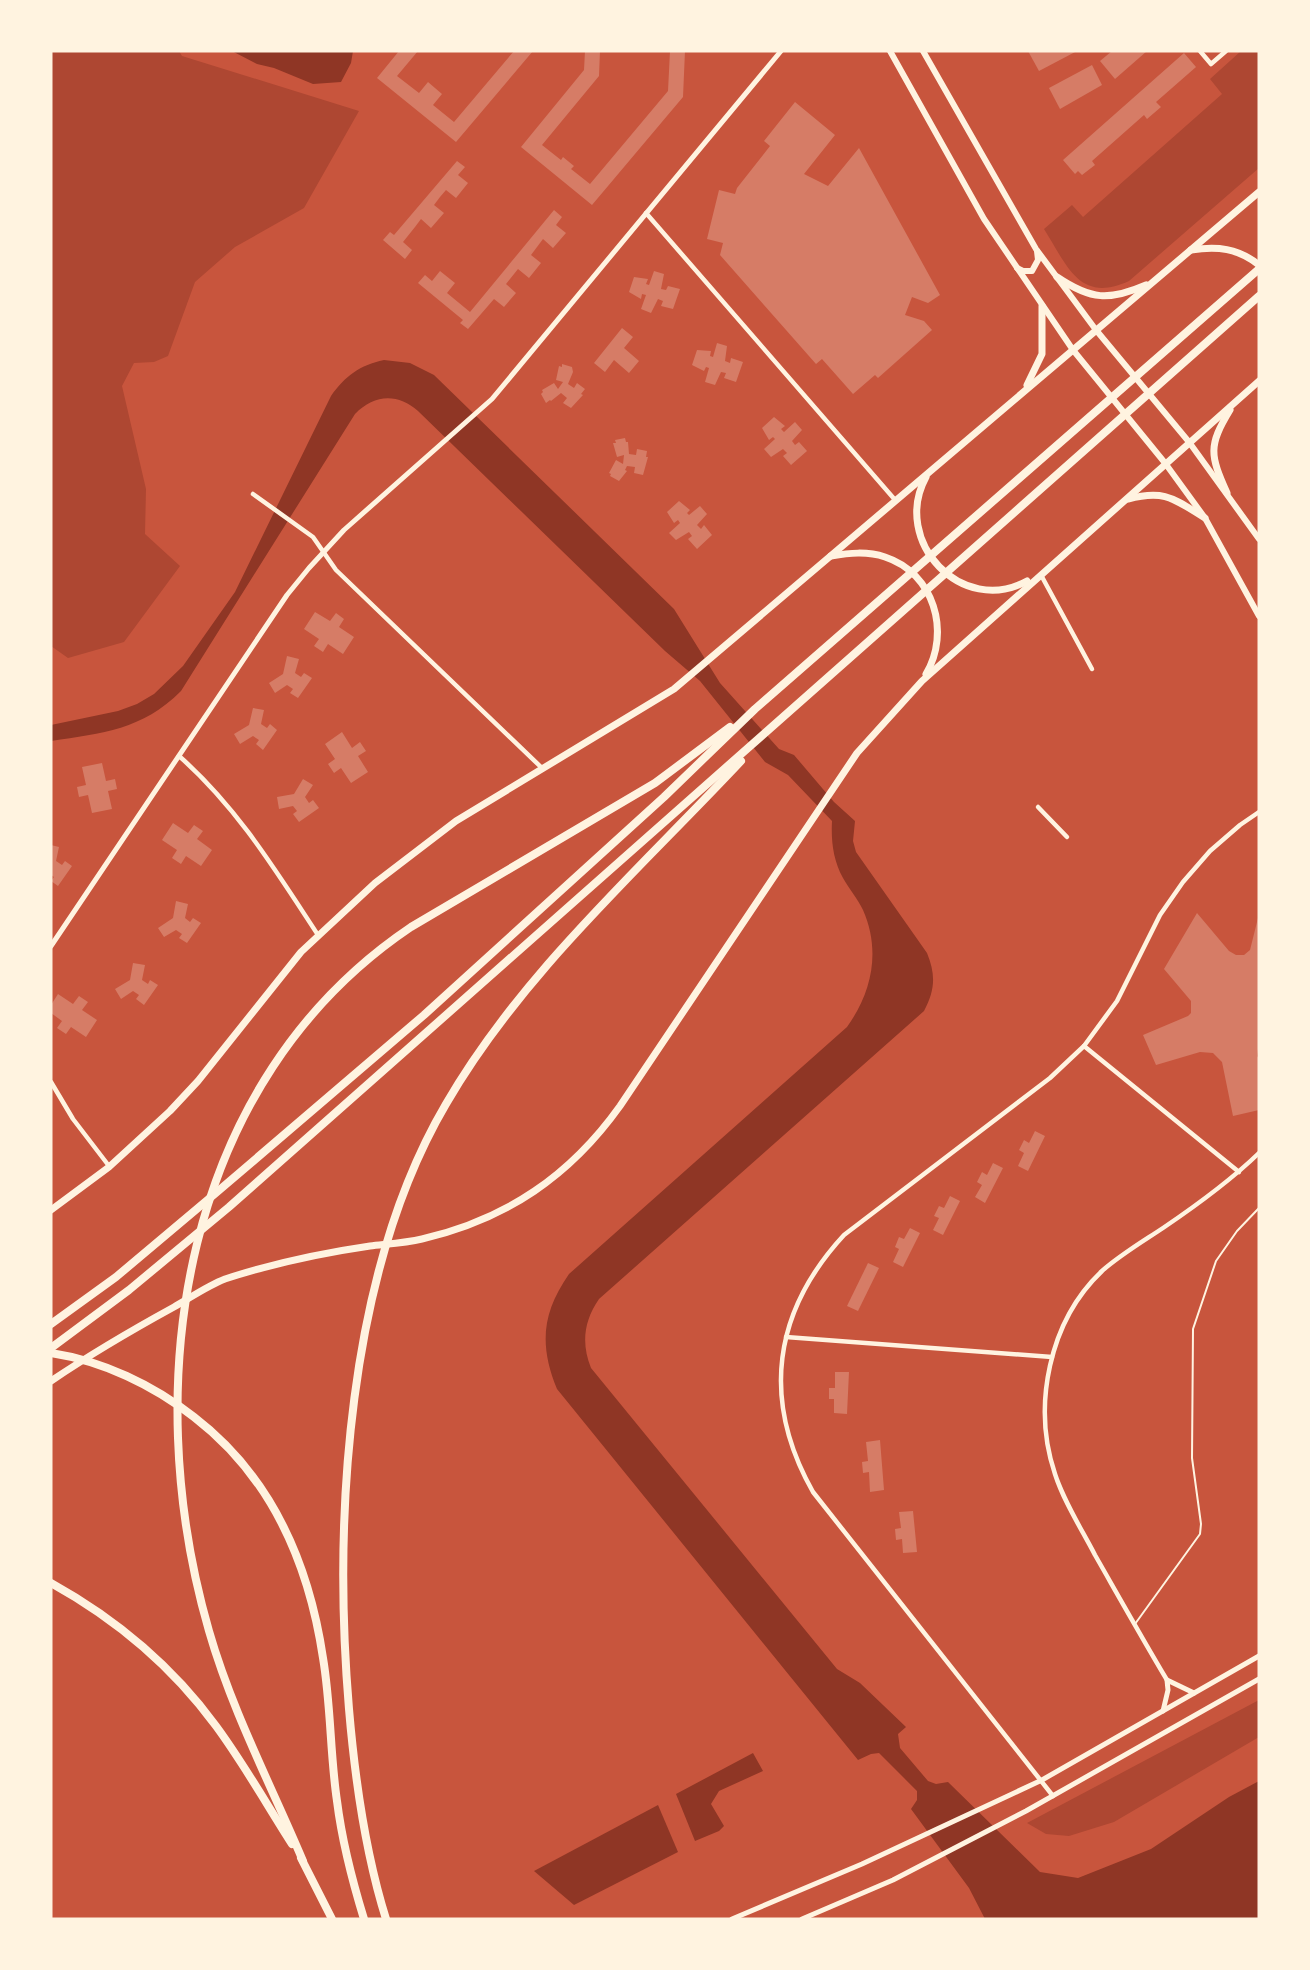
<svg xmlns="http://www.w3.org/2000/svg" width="1310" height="1970" font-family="Inter,sans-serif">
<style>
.green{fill:#ae4732}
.water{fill:#8f3625}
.building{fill:#d67c66}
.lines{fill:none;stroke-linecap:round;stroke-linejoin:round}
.service{stroke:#fff3e0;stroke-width:2}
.minor{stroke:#fff3e0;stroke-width:4.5}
.tertiary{stroke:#fff3e0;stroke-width:5}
.secondary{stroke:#fff3e0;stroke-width:6}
.primary{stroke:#fff3e0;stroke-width:7}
.motorway{stroke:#fff3e0;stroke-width:8}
</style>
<rect width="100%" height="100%" fill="#c8553d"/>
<g class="green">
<path d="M 51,51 L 179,51 L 182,56 L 359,111 L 304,208 L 235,247 L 195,282 L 168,356 L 154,362 L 134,363 L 122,386 L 146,489 L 145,534 L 180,566 L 124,642 L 68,658 L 51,646 Z"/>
<path d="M 1241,51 L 1259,51 L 1259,168 L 1129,281 C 1079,304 1067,265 1044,229 L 1072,205 L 1083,217 L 1222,94 L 1210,79 Z"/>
<path d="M 1259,1700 L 1259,1737 L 1114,1822 L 1069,1836 L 1046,1834 L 1027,1823 Z"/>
</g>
<g class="water">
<path d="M 232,51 L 353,51 L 351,63 L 341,82 L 313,84 L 274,68 L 257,64 Z"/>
<path d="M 384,360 L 410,363 L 434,375 L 674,609 L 720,683 L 779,749 L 794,755 L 834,802 L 855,821 L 853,841 L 856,852 L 927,953 C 936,975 935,990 924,1011 L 599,1299 C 584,1321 581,1343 591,1368 L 837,1669 L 860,1683 L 906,1727 L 898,1734 L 900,1748 L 928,1781 L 936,1784 L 948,1782 L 1040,1872 L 1078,1878 L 1151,1849 L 1229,1797 L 1259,1781 L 1259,1919 L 985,1919 L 969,1888 L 911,1809 L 917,1800 L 917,1791 L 879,1753 L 871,1754 L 858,1760 L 557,1389 C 539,1345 542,1313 569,1274 L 847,1027 C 872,992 881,951 863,910 C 858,899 849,889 843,878 C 833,860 831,841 832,821 L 788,775 L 765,762 L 700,681 L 665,651 L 418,411 C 398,393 374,394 355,414 L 181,691 C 142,730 103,733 51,741 L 51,725 L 118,711 L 137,704 L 154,694 L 183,666 L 235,592 L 331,396 C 345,376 360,365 384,360 Z"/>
<path d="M 753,1753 L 763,1771 L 719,1791 L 711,1804 L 724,1826 L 719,1831 L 695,1841 L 676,1794 Z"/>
<path d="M 658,1805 L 678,1852 L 574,1905 L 534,1871 Z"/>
</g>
<g class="building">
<path d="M 399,51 L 418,51 L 397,76 L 419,93 L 428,82 L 442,94 L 433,105 L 454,122 L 514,51 L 533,51 L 456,142 L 377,78 Z"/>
<path d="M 585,51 L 600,51 L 599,76 L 542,145 L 561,160 L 563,157 L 574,166 L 571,169 L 590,184 L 668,91 L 670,51 L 685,51 L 683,97 L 592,205 L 521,147 L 584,70 Z"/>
<path d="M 1028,51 L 1077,51 L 1039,71 Z"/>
<path d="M 1112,51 L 1147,51 L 1115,79 L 1100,61 Z"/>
<path d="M 1184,53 L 1196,67 L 1156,102 L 1161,107 L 1147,119 L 1144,115 L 1092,161 L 1095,165 L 1082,175 L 1078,171 L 1075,174 L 1063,160 Z"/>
<path d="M 1092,65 L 1102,85 L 1060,109 L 1049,88 Z"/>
<path d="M 795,102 L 835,135 L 804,174 L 828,186 L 859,148 L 940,295 L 928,303 L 912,297 L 905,315 L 924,321 L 932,330 L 878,378 L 875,375 L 853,394 L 822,359 L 816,364 L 720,255 L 723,243 L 707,239 L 719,190 L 735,194 L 737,188 L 770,146 L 764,141 Z"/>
<path d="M 457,161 L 465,167 L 458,175 L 468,183 L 456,198 L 446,190 L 440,197 L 434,205 L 444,213 L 431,228 L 421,219 L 415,227 L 403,242 L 412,250 L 405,259 L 383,240 L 390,232 L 394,235 Z"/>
<path d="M 554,210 L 562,217 L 556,225 L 566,233 L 553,248 L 543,239 L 531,255 L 541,263 L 529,278 L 518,269 L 506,284 L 516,293 L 504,307 L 494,299 L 468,329 L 460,323 L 463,320 L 418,283 L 425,275 L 432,281 L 440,271 L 455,283 L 447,293 L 470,312 Z"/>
<path d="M 654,271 L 664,274 L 661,289 L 666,290 L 668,286 L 680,289 L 673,309 L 661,306 L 663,301 L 658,299 L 651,313 L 641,309 L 646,295 L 642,294 L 641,299 L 629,292 L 634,277 L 648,279 L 646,284 L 649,285 Z"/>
<path d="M 622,328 L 633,337 L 624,348 L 639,361 L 629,373 L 614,360 L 605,372 L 594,363 Z"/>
<path d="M 717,343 L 727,346 L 725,361 L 730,363 L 731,358 L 743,362 L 736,382 L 724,378 L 726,373 L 721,372 L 715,385 L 705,382 L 709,368 L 706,367 L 704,371 L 692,365 L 697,350 L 711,351 L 710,356 L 713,357 Z"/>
<path d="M 562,364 L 572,367 L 573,372 L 568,384 L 574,388 L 577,383 L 585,389 L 581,394 L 583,395 L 571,408 L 563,403 L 567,398 L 561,393 L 551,401 L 550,400 L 546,403 L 541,394 L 543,392 L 542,390 L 554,383 L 558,389 L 563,382 L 556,380 L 559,366 L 562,367 Z"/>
<path d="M 774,417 L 785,426 L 781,429 L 784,432 L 795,422 L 802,430 L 792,441 L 795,445 L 799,442 L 807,451 L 791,465 L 783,456 L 787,453 L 783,449 L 771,457 L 764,449 L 775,439 L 773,437 L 769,440 L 762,428 Z"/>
<path d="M 625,438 L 626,442 L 628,442 L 629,454 L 636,455 L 637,449 L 647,451 L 646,457 L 648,457 L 643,475 L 634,473 L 635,467 L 627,466 L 625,470 L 627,471 L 619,481 L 610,476 L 611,474 L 609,473 L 616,460 L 623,464 L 624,455 L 617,457 L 613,443 L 616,443 L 615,440 Z"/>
<path d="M 679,501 L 690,510 L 687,513 L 689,515 L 700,506 L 707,514 L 697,525 L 701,529 L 704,525 L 712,535 L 697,549 L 688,539 L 692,536 L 689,532 L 676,540 L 669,533 L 680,523 L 678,520 L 674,523 L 667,512 Z"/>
<path d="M 315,612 L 330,621 L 336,613 L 344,619 L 339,627 L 354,637 L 343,654 L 328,644 L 323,652 L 314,646 L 319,639 L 304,629 Z"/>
<path d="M 287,656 L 299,659 L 295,673 L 301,677 L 304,673 L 312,678 L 298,698 L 290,693 L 293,689 L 287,685 L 275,693 L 269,683 L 283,674 Z"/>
<path d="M 253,708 L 264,710 L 261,724 L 267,728 L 270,724 L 277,730 L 263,750 L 256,744 L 259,740 L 253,736 L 240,744 L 234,734 L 249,725 Z"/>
<path d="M 342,732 L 352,748 L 360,742 L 366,751 L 358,756 L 368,772 L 351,783 L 341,768 L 334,773 L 328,764 L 335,759 L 325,744 Z"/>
<path d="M 102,763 L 106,781 L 115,779 L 117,789 L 108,791 L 112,809 L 92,813 L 88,795 L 79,797 L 77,787 L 86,785 L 82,767 Z"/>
<path d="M 303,779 L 313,785 L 305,797 L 309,803 L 313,800 L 319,808 L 299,822 L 293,814 L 297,811 L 293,806 L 279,809 L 277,797 L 294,794 Z"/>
<path d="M 173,823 L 188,833 L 194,825 L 203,831 L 197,839 L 212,850 L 201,866 L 186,856 L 181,864 L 172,858 L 177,850 L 162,840 Z"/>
<path d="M 51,845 L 59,847 L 56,861 L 62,865 L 65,861 L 72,866 L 58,886 L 51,881 L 54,877 L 51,875 Z"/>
<path d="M 176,901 L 188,904 L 185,918 L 190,922 L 193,918 L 201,923 L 187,943 L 179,938 L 182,934 L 176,930 L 164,937 L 158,928 L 173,918 Z"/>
<path d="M 1197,913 L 1229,951 L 1236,955 L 1244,955 L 1250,950 L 1259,914 L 1259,1042 L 1257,1056 L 1259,1059 L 1259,1110 L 1233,1116 L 1222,1062 L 1213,1053 L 1200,1052 L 1156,1065 L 1143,1035 L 1188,1016 L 1191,1013 L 1191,1001 L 1164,969 Z"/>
<path d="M 133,963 L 145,965 L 142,980 L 148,984 L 150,980 L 158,985 L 144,1005 L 136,999 L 139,995 L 133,991 L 121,999 L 115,989 L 130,980 Z"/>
<path d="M 58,994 L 73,1004 L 79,996 L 88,1002 L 82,1010 L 97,1020 L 86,1037 L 71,1027 L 66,1034 L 57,1028 L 62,1021 L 51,1013 L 51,1005 Z"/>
<path d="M 1035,1131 L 1045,1136 L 1028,1171 L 1018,1166 L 1024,1153 L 1019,1150 L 1024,1140 L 1029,1143 Z"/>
<path d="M 993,1163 L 1003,1168 L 985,1203 L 975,1197 L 982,1185 L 977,1182 L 982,1172 L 987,1175 Z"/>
<path d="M 950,1196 L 960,1201 L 943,1235 L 933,1230 L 939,1218 L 934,1216 L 939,1206 L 944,1208 Z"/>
<path d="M 910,1228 L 920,1233 L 903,1267 L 893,1262 L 899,1249 L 895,1247 L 899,1237 L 904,1239 Z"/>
<path d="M 868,1263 L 879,1268 L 858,1311 L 847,1306 Z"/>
<path d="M 835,1372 L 849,1372 L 847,1414 L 834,1413 L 834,1399 L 829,1399 L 829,1388 L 835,1388 Z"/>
<path d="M 880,1440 L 884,1490 L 870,1492 L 869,1472 L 863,1473 L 862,1462 L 868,1461 L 866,1442 Z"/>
<path d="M 913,1511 L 917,1552 L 903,1553 L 902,1539 L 896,1540 L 895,1529 L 901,1528 L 899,1512 Z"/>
</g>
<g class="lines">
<path class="service" d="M 1135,1624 L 1200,1534 L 1201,1524 L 1192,1458 L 1193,1329 L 1216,1261 L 1237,1231 L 1259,1208"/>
<g class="minor">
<path d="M 1200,51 L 1211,64 L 1226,51"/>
<path d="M 646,213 L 896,501"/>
<path d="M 253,494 L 313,537 L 336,570 L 543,769"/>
<path d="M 1041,575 L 1092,669"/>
<path d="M 179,756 C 237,807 276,871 318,935"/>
<path d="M 1038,807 L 1067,837"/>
<path d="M 1084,1046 L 1239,1172"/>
<path d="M 51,1082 L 73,1119 L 109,1166"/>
<path d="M 786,1337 L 1052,1357"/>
<path d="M 1167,1680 C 1142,1638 1119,1597 1095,1555 C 1081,1528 1064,1502 1055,1474 C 1032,1406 1049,1321 1102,1271 C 1120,1255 1142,1242 1163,1228 C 1197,1205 1229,1182 1259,1153"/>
<path d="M 1053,1796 L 813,1492 C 761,1400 773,1312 844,1235 L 1050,1078 L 1084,1046 L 1117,1001 L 1160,915 L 1183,882 L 1210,851 L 1240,825 L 1259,812"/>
</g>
<g class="tertiary">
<path d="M 51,946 L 287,595 L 309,568 L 344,530 L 492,399 L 781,51"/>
<path d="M 1163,1711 L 1168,1690 L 1167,1680 L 1194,1693"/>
<path d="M 732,1919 L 862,1864 L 1042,1780 L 1259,1656"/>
<path d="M 802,1919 L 893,1880 L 1026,1811 L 1259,1679"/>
</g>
<g class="secondary">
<path d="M 890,51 L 984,219 L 1073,350 L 1165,463 L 1205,518 L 1259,616"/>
<path d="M 923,51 L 1036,249 L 1096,330 L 1189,442 L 1259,539"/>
<path d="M 1017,268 L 1023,271 L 1032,271 L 1038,260 L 1037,251"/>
</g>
<g class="primary">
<path d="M 1191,250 C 1217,246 1238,248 1259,265"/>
<path d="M 1057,277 C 1091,300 1109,301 1146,285"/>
<path d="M 1027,385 L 1042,354 L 1042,306"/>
<path d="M 926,477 C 891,541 962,617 1027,581"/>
<path d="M 1227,493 C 1210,455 1208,446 1230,410"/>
<path d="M 1128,499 C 1165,489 1174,499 1205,518"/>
<path d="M 831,556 C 849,553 867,551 885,557 C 934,573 951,632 926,674"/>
<path d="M 51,1210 L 109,1167 L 170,1111 L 198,1081 L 301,952 L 375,883 L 456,821 L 674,689 L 1259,192"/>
<path d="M 51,1381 C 91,1354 132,1330 174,1307 C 190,1298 207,1286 225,1279 C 271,1264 322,1253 370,1246 C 387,1244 405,1243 422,1239 C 507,1219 570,1176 620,1106 L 857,753 L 922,681 L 1259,381"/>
</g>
<g class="motorway">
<path d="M 51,1324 L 116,1277 L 217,1192 L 424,1015 L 664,797 L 755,709 L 1259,269"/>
<path d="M 51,1348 L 129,1290 L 229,1207 L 1259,296"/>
<path d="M 51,1353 C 103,1361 153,1385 194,1417 C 272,1477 309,1564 323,1658 C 331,1705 330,1754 337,1801 C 342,1841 352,1880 364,1919"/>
<path d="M 51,1583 C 116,1619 172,1666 216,1726 C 244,1764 267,1805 292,1844"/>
<path d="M 301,1858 L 332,1919"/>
<path d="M 303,1861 C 271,1785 232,1711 209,1631 C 137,1382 182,1081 411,927 L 655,783 L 730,727"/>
<path d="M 386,1919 C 365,1852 355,1780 349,1709 C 333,1519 347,1272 446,1104 C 522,973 638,871 741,761"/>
</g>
</g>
<rect width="1310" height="1970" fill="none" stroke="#fff3e0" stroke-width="105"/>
</svg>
